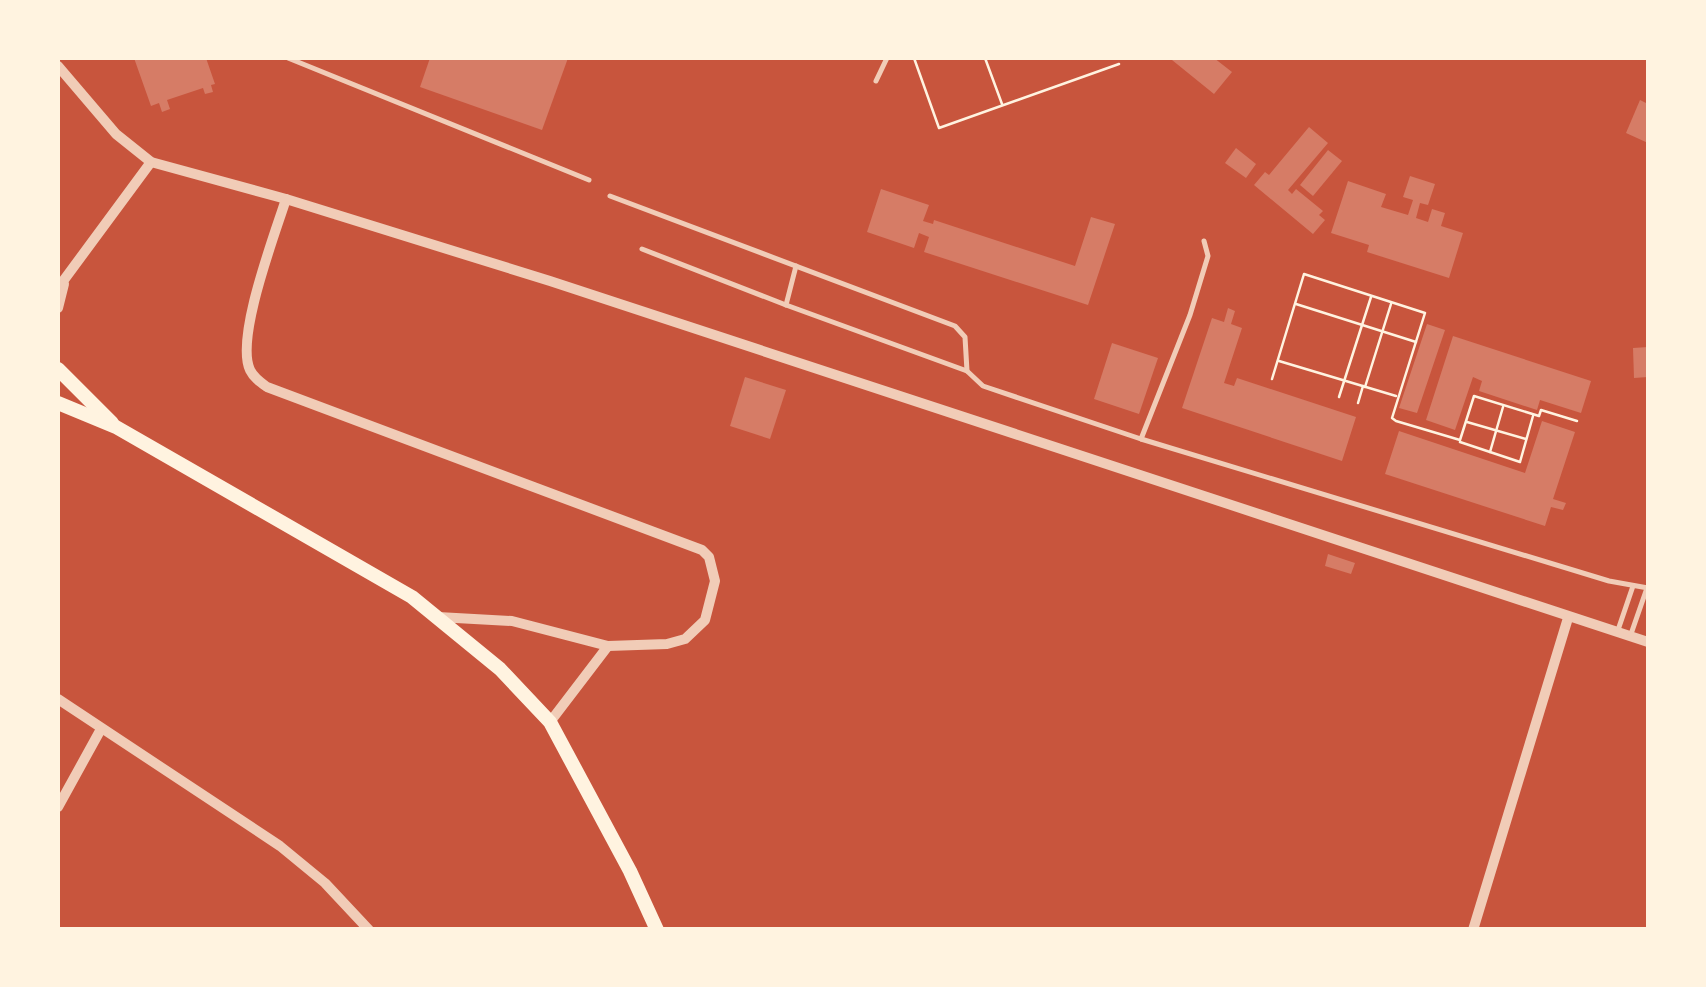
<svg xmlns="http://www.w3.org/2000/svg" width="1706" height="987" font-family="'Open Sans',sans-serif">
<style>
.building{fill:#d67c66}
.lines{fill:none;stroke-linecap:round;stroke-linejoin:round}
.path{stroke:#fff3e0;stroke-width:2.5}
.service{stroke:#f1ccb7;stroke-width:5}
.minor{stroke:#f1ccb7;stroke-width:10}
.secondary{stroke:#fff3e0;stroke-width:14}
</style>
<rect width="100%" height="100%" fill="#c8553d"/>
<g class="building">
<path d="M 134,58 L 206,58 L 215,84 L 211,85 L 213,92 L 205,94 L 203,88 L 167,100 L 170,109 L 162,112 L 159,103 L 151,106 Z"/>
<path d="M 430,58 L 568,58 L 542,130 L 420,87 Z"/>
<path d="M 1174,58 L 1214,58 L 1232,72 L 1214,94 L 1172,60 Z"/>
<path d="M 1640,100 L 1648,104 L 1648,143 L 1626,133 Z"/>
<path d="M 1309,127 L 1328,143 L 1288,190 L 1292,194 L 1296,189 L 1323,211 L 1319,215 L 1325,220 L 1313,234 L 1254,185 L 1265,172 L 1269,175 Z"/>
<path d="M 1236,148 L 1256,164 L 1246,178 L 1225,163 Z"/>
<path d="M 1328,150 L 1342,161 L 1313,196 L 1300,185 Z"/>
<path d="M 1410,176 L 1435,184 L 1428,205 L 1420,203 L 1416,218 L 1428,222 L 1432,209 L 1445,213 L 1441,226 L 1463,233 L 1449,278 L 1367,252 L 1369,245 L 1331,233 L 1348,181 L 1386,194 L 1381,207 L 1408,215 L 1413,200 L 1403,197 Z"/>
<path d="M 881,189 L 929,205 L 923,221 L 933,224 L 934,220 L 1075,266 L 1091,217 L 1115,224 L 1088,305 L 924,252 L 929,237 L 919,233 L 914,248 L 867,232 Z"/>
<path d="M 1228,308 L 1235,311 L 1231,324 L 1242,328 L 1224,383 L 1234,386 L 1237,378 L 1356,417 L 1342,461 L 1182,408 L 1212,318 L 1224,322 Z"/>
<path d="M 1427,324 L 1445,330 L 1417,413 L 1399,408 Z"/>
<path d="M 1453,336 L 1591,381 L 1581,413 L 1540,400 L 1537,410 L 1479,391 L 1482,381 L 1473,377 L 1455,430 L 1426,420 Z"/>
<path d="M 1112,343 L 1158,358 L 1139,414 L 1094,399 Z"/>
<path d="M 1648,347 L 1648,377 L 1634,378 L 1633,348 Z"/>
<path d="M 745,377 L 786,390 L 770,439 L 730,426 Z"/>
<path d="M 1542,421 L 1575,432 L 1553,499 L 1566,503 L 1563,510 L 1551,507 L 1545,526 L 1385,474 L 1399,431 L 1525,473 Z"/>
<path d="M 1328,554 L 1355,563 L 1351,574 L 1325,566 Z"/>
</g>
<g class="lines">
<g class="path">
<path d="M 914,58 L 939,128 L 1119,64"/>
<path d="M 985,58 L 1002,104"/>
<path d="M 1296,304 L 1416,342"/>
<path d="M 1279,361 L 1396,396"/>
<path d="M 1272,379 L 1304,274 L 1425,313 L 1392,418 L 1396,421 L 1460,440 L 1474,396 L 1539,416 L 1541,410 L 1577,421"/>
<path d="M 1365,387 L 1391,304"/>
<path d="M 1339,397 L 1371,297"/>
<path d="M 1358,403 L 1363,386"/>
<path d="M 1467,422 L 1526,439"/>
<path d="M 1460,442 L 1520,462 L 1533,416"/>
<path d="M 1490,452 L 1503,407"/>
</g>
<g class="service">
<path d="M 288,58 L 589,180"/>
<path d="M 876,81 L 887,58"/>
<path d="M 610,196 L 955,326 L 965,337 L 967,371 L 983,386 L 1141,439 L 1609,581 L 1648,588"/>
<path d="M 642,249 L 786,305 L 967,371"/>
<path d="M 786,305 L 796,266"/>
<path d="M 1141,439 L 1190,315 L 1208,256 L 1204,241"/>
<path d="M 1618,630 L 1633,586"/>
<path d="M 1631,634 L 1647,588"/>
</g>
<g class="minor">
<path d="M 58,66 L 116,134 L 151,162 L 286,199 L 550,281 L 1648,642"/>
<path d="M 286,199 C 275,234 235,338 250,370 C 254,378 260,382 267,387 L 702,550 L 709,557 L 715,581 L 705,620 L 685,639 L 667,644 L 608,646 L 512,621 L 438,617"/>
<path d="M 58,288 L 151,162"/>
<path d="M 58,308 L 64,284"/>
<path d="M 58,699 L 280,846 L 325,883 L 369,930"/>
<path d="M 550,722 L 608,646"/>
<path d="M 58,807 L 101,729"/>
<path d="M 1473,930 L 1568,618"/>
</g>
<g class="secondary">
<path d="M 58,369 L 112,423"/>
<path d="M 58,403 L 116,427 L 412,597 L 500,669 L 550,722 L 630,871 L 657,930"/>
</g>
</g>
<rect width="1706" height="987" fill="none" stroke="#fff3e0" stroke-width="120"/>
</svg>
